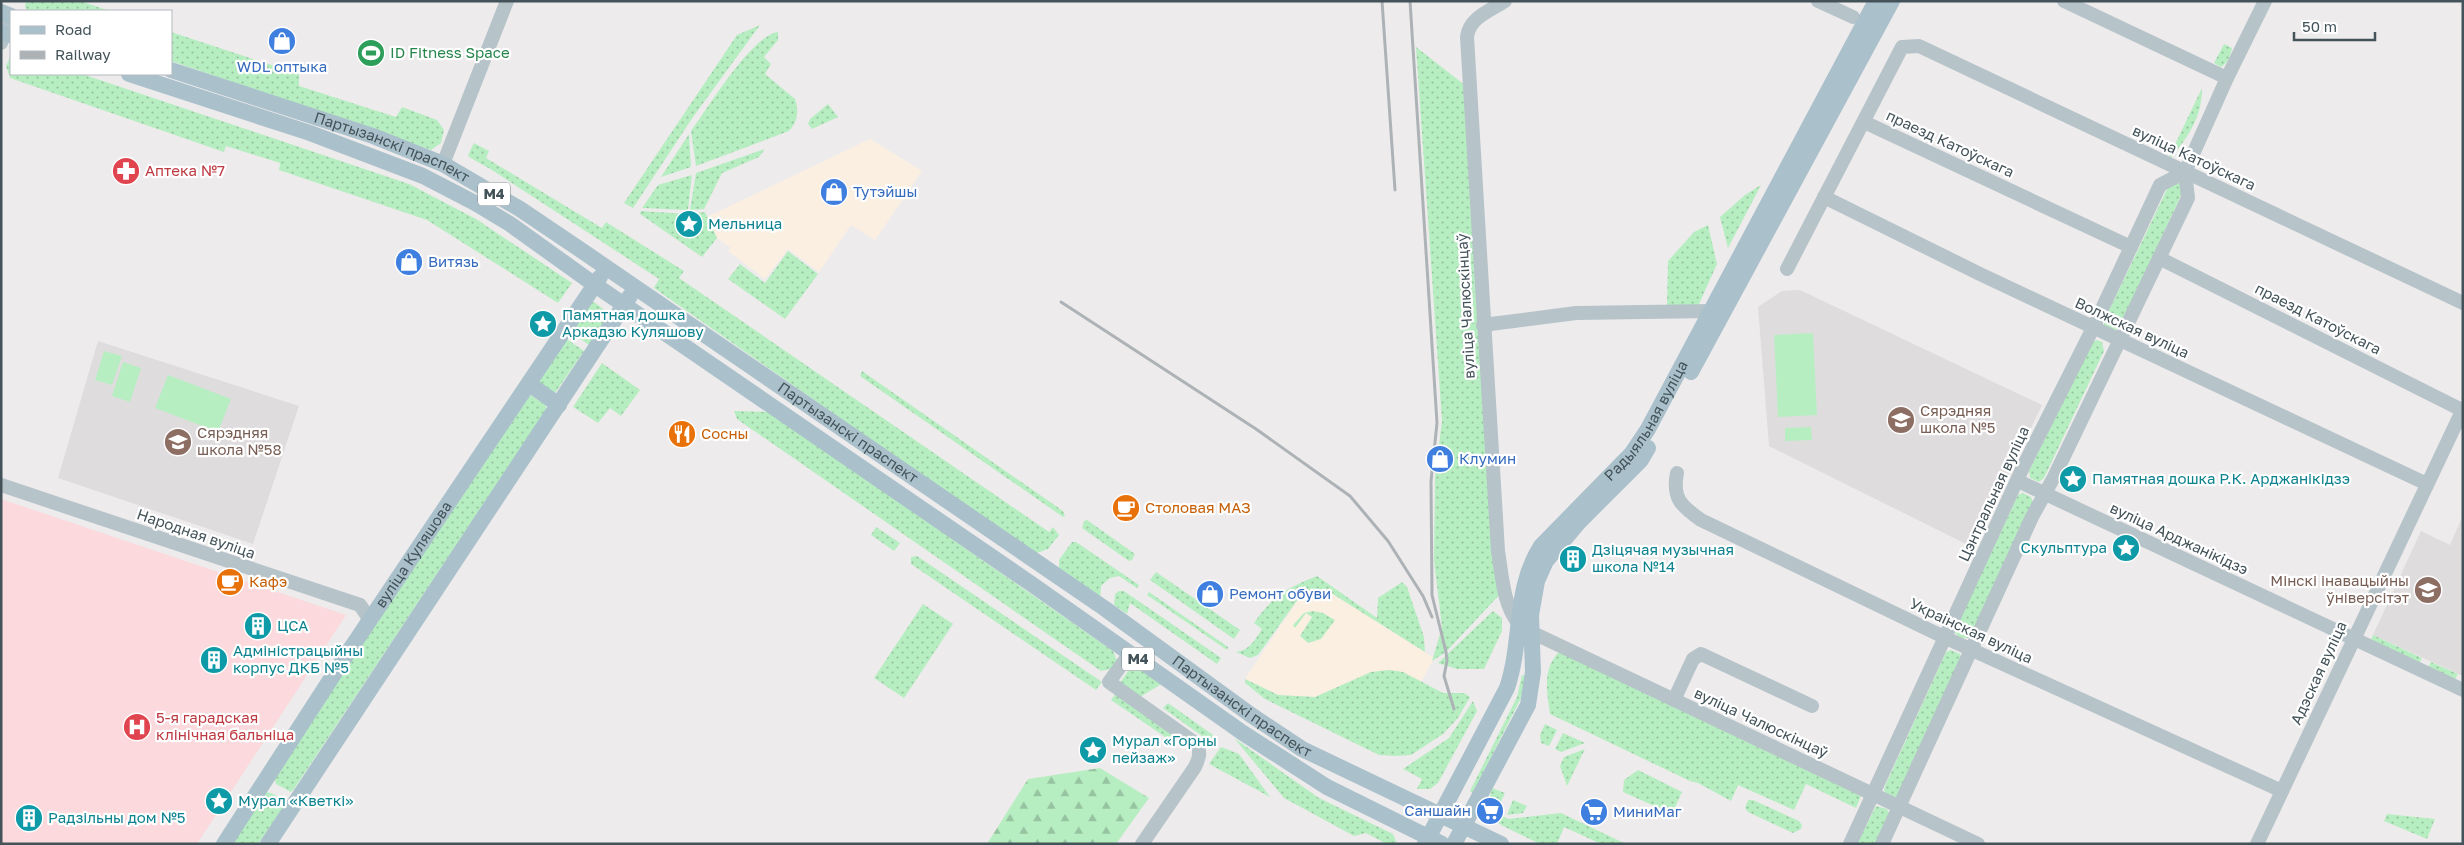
<svg xmlns="http://www.w3.org/2000/svg" width="2464" height="845" font-family="'Golos Text',sans-serif">
<style>
.commercial{fill:#fbefe2}
.education{fill:#dfdcde}
.medical{fill:#fbd9dc}
.grass{fill:url(#grass-dots)}
.forest{fill:url(#forest-firs)}
.garden{fill:#b7eec1}
.lines{fill:none;stroke-linecap:round;stroke-linejoin:round}
.minor{stroke:#b6c3c9;stroke-width:14}
.major{stroke:#aac1cc;stroke-width:16}
.rail{stroke:#adb2b6;stroke-width:3}
.labels{text-anchor:middle;stroke-width:4.5;stroke-linejoin:round;paint-order:stroke}
.shield{fill:#fff;stroke:#7b878b;stroke-width:1}
.shield-label{font-size:14px;font-weight:bold;fill:#435359}
.leisure-label{font-size:15px;fill:#27864d;stroke:#fff;text-anchor:start}
.shop-label{font-size:15px;fill:#366cbe;stroke:#fff;text-anchor:start}
.street-label{font-size:15px;fill:#435359;stroke:#fff}
.health-label{font-size:15px;fill:#be3a42;stroke:#fff;text-anchor:start}
.culture-label{font-size:15px;fill:#0d838f;stroke:#fff;text-anchor:start}
.education-label{font-size:15px;fill:#785e54;stroke:#fff;text-anchor:start}
.food-label{font-size:15px;fill:#c56008;stroke:#fff;text-anchor:start}
</style>
<defs>
<pattern id="grass-dots" width="8" height="8" patternUnits="userSpaceOnUse" patternTransform="scale(1.25)"><rect width="8" height="8" fill="#b7eec1"/><path d="M2 2h.1M6 6h.1" fill="none" stroke="#96c3a0" stroke-width="1.8" stroke-linecap="round"/></pattern>
<pattern id="forest-firs" width="22" height="20" patternUnits="userSpaceOnUse" patternTransform="scale(1.25)"><rect width="22" height="20" fill="#b7eec1"/><path d="M5 1l3.5 6h-7zM16 11l3.5 6h-7z" fill="#96c3a0"/></pattern>
</defs>
<rect width="100%" height="100%" fill="#eeebec"/>
<g class="commercial">
<path d="M 870,139 L 922,171 L 875,240 L 851,225 L 819,272 L 788,249 L 765,279 L 728,251 L 731,248 L 717,238 L 707,217 Z"/>
<path d="M 1328,591 L 1434,658 L 1421,682 L 1403,672 L 1371,672 L 1315,697 L 1278,695 L 1245,679 L 1301,595 Z"/>
</g>
<g class="education">
<path d="M 1800,290 L 2042,405 L 1974,548 L 1769,446 L 1758,307 L 1782,291 Z"/>
<path d="M 98,341 L 299,406 L 253,544 L 58,478 Z"/>
<path d="M 2463,515 L 2463,676 L 2373,635 L 2421,531 L 2450,545 Z"/>
</g>
<path class="medical" d="M 1,499 L 346,615 L 197,844 L 1,844 Z"/>
<g class="grass">
<path d="M 26,1 L 80,1 L 110,11 L 27,11 L 25,6 Z"/>
<path d="M 760,25 L 693,117 L 633,208 L 624,203 L 737,35 Z"/>
<path d="M 171,32 L 299,74 L 299,86 L 396,117 L 402,107 L 437,120 L 444,130 L 441,143 L 431,150 L 171,61 Z"/>
<path d="M 778,32 L 778,40 L 764,57 L 771,64 L 765,74 L 795,99 C 799,110 798,122 789,131 L 696,166 L 691,131 C 708,108 752,35 778,32 Z"/>
<path d="M 2224,44 L 2232,48 C 2231,55 2227,64 2221,67 L 2214,63 Z"/>
<path d="M 1416,47 L 1466,86 L 1502,592 L 1446,652 L 1432,661 L 1442,627 L 1434,561 L 1435,477 L 1442,421 Z"/>
<path d="M 11,55 L 11,74 L 82,74 L 409,184 L 476,219 L 572,283 L 558,303 L 427,220 L 279,170 L 280,163 L 226,146 L 224,152 L 10,78 L 6,66 Z"/>
<path d="M 2202,88 C 2202,117 2189,135 2171,158 L 2169,157 Z"/>
<path d="M 828,104 L 838,117 L 812,129 L 808,124 L 810,119 Z"/>
<path d="M 689,134 L 691,167 L 661,177 Z"/>
<path d="M 474,143 L 489,151 L 486,158 L 602,228 L 606,222 L 684,271 L 679,278 L 1049,532 L 1053,527 L 1059,535 L 1048,549 L 1034,554 L 654,288 L 659,279 L 492,170 L 469,157 L 468,155 Z"/>
<path d="M 765,149 L 759,157 L 722,173 L 704,209 L 690,210 L 696,173 Z"/>
<path d="M 692,175 L 688,210 L 642,208 L 658,185 Z"/>
<path d="M 2179,182 L 2184,189 L 2119,329 L 2112,330 L 2104,325 L 2104,321 L 2170,183 Z"/>
<path d="M 1761,185 L 1728,248 L 1720,217 L 1745,195 Z"/>
<path d="M 641,211 L 689,214 L 705,212 L 717,238 L 702,257 L 640,214 Z"/>
<path d="M 1708,225 L 1717,264 L 1699,304 L 1690,306 L 1667,305 L 1668,261 L 1694,232 Z"/>
<path d="M 788,251 L 818,274 L 785,319 L 728,279 L 740,264 L 765,283 Z"/>
<path d="M 594,302 L 606,311 L 607,317 L 589,345 L 569,331 L 588,304 Z"/>
<path d="M 565,338 L 584,351 L 555,393 L 539,384 L 538,380 Z"/>
<path d="M 2097,340 L 2102,342 L 2104,351 L 2044,478 L 2039,482 L 2030,478 L 2029,471 L 2092,342 Z"/>
<path d="M 602,363 L 640,390 L 621,416 L 610,408 L 598,423 L 573,407 Z"/>
<path d="M 862,371 L 1063,511 L 1065,516 L 1063,517 L 860,376 Z"/>
<path d="M 530,395 L 546,405 L 546,410 L 294,789 L 291,792 L 276,784 L 274,775 Z"/>
<path d="M 734,411 L 769,412 L 1113,651 L 1117,661 L 1111,669 L 1101,671 L 737,419 Z"/>
<path d="M 2023,493 L 2031,497 L 2033,502 L 1970,638 L 1961,638 L 1954,632 L 2018,495 Z"/>
<path d="M 1087,520 L 1135,554 L 1132,560 L 1129,561 L 1082,528 L 1084,521 Z"/>
<path d="M 876,527 L 900,543 L 894,551 L 871,535 Z"/>
<path d="M 1072,542 L 1076,542 L 1139,585 L 1137,588 L 1119,576 L 1110,578 L 1101,586 L 1100,599 L 1059,570 L 1059,560 Z"/>
<path d="M 917,556 L 1102,682 L 1096,690 L 911,564 L 911,557 Z"/>
<path d="M 1156,572 L 1240,630 L 1234,639 L 1150,580 Z"/>
<path d="M 1317,576 L 1377,618 L 1378,598 L 1402,582 L 1407,587 L 1424,637 L 1425,652 L 1328,591 L 1301,595 L 1258,655 L 1250,658 L 1236,652 C 1250,650 1254,641 1262,629 L 1254,623 C 1274,595 1285,589 1317,576 Z"/>
<path d="M 1119,591 L 1124,591 L 1221,658 L 1217,664 L 1130,603 L 1127,614 L 1114,605 L 1115,594 Z"/>
<path d="M 1149,592 L 1228,647 L 1227,650 L 1147,595 Z"/>
<path d="M 923,604 L 953,624 L 904,698 L 874,678 Z"/>
<path d="M 1313,611 L 1323,613 L 1335,620 L 1321,639 L 1308,643 L 1300,636 L 1312,617 L 1306,613 L 1295,628 L 1293,625 L 1304,613 Z"/>
<path d="M 1493,611 L 1502,618 L 1502,631 L 1484,669 L 1457,669 L 1438,663 Z"/>
<path d="M 2373,635 L 2422,658 L 2418,665 L 2370,642 Z"/>
<path d="M 1951,650 L 1960,654 L 1961,659 L 1898,797 C 1891,798 1887,796 1884,790 L 1885,786 L 1946,652 Z"/>
<path d="M 1559,652 L 1861,796 L 1856,808 L 1806,784 L 1794,810 L 1738,785 L 1731,801 L 1698,783 L 1690,781 L 1550,714 C 1547,692 1542,669 1559,652 Z"/>
<path d="M 2431,662 L 2458,674 L 2454,681 L 2427,669 Z"/>
<path d="M 1132,665 L 1163,683 L 1140,697 L 1120,683 Z"/>
<path d="M 1389,670 L 1403,672 L 1443,693 L 1464,693 L 1470,697 L 1458,718 L 1443,734 L 1411,755 L 1396,756 L 1379,755 L 1265,699 L 1245,683 L 1245,679 L 1278,695 L 1315,697 L 1371,672 Z"/>
<path d="M 1522,675 L 1525,676 L 1521,698 L 1473,793 L 1470,791 L 1517,697 Z"/>
<path d="M 1116,693 L 1179,735 L 1174,743 L 1111,700 Z"/>
<path d="M 1473,701 L 1477,711 L 1438,783 L 1430,789 L 1417,789 L 1422,779 L 1403,769 L 1449,738 Z"/>
<path d="M 1168,703 L 1213,735 L 1209,741 L 1163,708 Z"/>
<path d="M 1545,724 L 1557,730 L 1549,746 L 1541,743 L 1540,735 Z"/>
<path d="M 1563,733 L 1585,743 L 1561,752 L 1555,749 Z"/>
<path d="M 1234,738 L 1319,798 L 1393,834 L 1397,844 L 1387,844 L 1366,833 L 1354,836 L 1284,798 Z"/>
<path d="M 1221,747 L 1239,754 L 1270,797 L 1209,764 Z"/>
<path d="M 1585,749 L 1567,786 L 1560,766 L 1564,757 Z"/>
<path d="M 1638,770 L 1682,792 L 1672,814 L 1623,792 L 1624,780 Z"/>
<path d="M 1492,788 L 1505,793 L 1496,812 L 1508,819 L 1561,813 L 1626,844 L 1601,844 L 1564,827 L 1557,844 L 1540,844 L 1503,826 L 1494,820 L 1489,800 Z"/>
<path d="M 265,792 C 272,792 282,798 284,806 L 258,844 L 229,844 Z"/>
<path d="M 1513,800 L 1527,806 L 1523,813 L 1507,815 Z"/>
<path d="M 1748,800 L 1753,800 L 1799,821 L 1802,825 L 1801,829 L 1793,833 L 1748,812 L 1745,808 Z"/>
<path d="M 1876,806 L 1887,809 L 1889,813 L 1875,844 L 1857,844 Z"/>
<path d="M 2387,814 L 2435,819 L 2427,839 L 2384,821 Z"/>
</g>
<path class="forest" d="M 1100,768 L 1149,798 L 1116,844 L 987,844 L 1028,779 Z"/>
<g class="garden">
<path d="M 1813,333 L 1817,415 L 1778,417 L 1774,335 Z"/>
<path d="M 104,351 L 122,356 L 112,385 L 95,380 Z"/>
<path d="M 123,362 L 141,368 L 130,402 L 112,396 Z"/>
<path d="M 168,375 L 231,399 L 218,432 L 155,408 Z"/>
<path d="M 1811,427 L 1812,440 L 1785,441 L 1785,428 Z"/>
</g>
<g class="lines">
<g class="minor">
<path d="M 1505,1 C 1489,11 1469,18 1467,37 L 1498,551 C 1502,575 1503,605 1519,624"/>
<path d="M 1818,1 L 1853,17"/>
<path d="M 2064,1 L 2227,78"/>
<path d="M 1,43 L 11,16"/>
<path d="M 1864,122 L 2131,247"/>
<path d="M 443,164 L 507,1"/>
<path d="M 1824,197 L 1982,275 L 2427,484"/>
<path d="M 2159,258 L 2462,410"/>
<path d="M 1787,269 L 1902,47 L 1919,46 L 2463,303"/>
<path d="M 1483,325 L 1576,313 L 1711,311"/>
<path d="M 1677,473 C 1672,498 1681,506 1701,520 L 1946,638 L 2282,791"/>
<path d="M 2018,481 L 2463,690"/>
<path d="M 1,485 L 360,605 L 368,617 L 367,625"/>
<path d="M 1531,632 L 1978,844"/>
<path d="M 1130,653 L 1109,682 L 1195,743 C 1202,752 1199,758 1195,767 L 1142,844"/>
<path d="M 1674,700 L 1693,659 L 1701,654 L 1812,706"/>
<path d="M 1850,844 L 2024,465 L 2093,328 L 2160,185 L 2185,172"/>
<path d="M 1882,844 L 2032,517 L 2054,477 L 2188,198 L 2185,172 L 2227,78 L 2265,1"/>
<path d="M 2257,844 L 2463,409"/>
</g>
<g class="major">
<path d="M 1,12 L 11,16"/>
<path d="M 1,32 L 11,35"/>
<path id="s1" d="M 171,70 L 373,136 L 443,164 L 520,209 L 594,259 L 1104,608 L 1251,715 L 1302,749 L 1501,844"/>
<path d="M 129,74 L 310,133 L 423,176 L 475,203 L 510,224 L 595,285 L 1033,585 L 1243,733 L 1327,787 L 1442,844"/>
<path d="M 1691,372 L 1892,1"/>
<path d="M 529,384 L 559,405"/>
<path id="s2" d="M 224,844 L 345,657 L 600,277"/>
<path d="M 268,844 L 630,296"/>
<path id="s3" d="M 1425,844 L 1507,688 C 1523,641 1513,589 1541,546 L 1632,453 L 1648,429 L 1876,1"/>
<path d="M 1454,844 L 1528,705 L 1533,672 L 1531,615 L 1537,581 L 1546,561 L 1579,522 L 1641,460 L 1648,448"/>
</g>
<g class="rail">
<path d="M 1382,1 L 1395,190"/>
<path d="M 1410,1 L 1437,423 L 1431,481 L 1432,595 L 1446,652 L 1447,661 L 1444,676 L 1454,709"/>
<path d="M 1061,302 L 1256,429 L 1350,496 L 1388,541 L 1423,596 L 1432,617"/>
</g>
</g>
<defs>
<symbol id="shop-disc" viewBox="-11 -11 22 22"><circle r="9.5" fill="#3f7fe0" stroke="#fff"/><path d="M-5-2.5h2.3a2.7 3.5 0 0 1 5.4 0H5L5.5 6h-11ZM-1.5-2.5h3a1.5 2.3 0 0 0-3 0Z" fill="#fff"/></symbol>
<symbol id="stadium-disc" viewBox="-11 -11 22 22"><circle r="9.5" fill="#2e9e5b" stroke="#fff"/><path d="M0-5a6.5 5 0 1 0 0 10a6.5 5 0 1 0 0-10ZM-3.5-1.8h7v3.6h-7Z" fill="#fff"/></symbol>
<symbol id="pharmacy-disc" viewBox="-11 -11 22 22"><circle r="9.5" fill="#e0444e" stroke="#fff"/><path d="M-2-6h4v4h4v4h-4v4h-4v-4h-4v-4h4Z" fill="#fff"/></symbol>
<symbol id="sight-disc" viewBox="-11 -11 22 22"><circle r="9.5" fill="#0f9aa8" stroke="#fff"/><path d="M0-6L1.8-2.2L6-1.7L2.9 1.2L3.7 5.4L0 3.3L-3.7 5.4L-2.9 1.2L-6-1.7L-1.8-2.2Z" fill="#fff"/></symbol>
<symbol id="school-disc" viewBox="-11 -11 22 22"><circle r="9.5" fill="#8d6e63" stroke="#fff"/><path d="M0-5L7-2L0 1L-7-2ZM-4 1L0 2.5L4 1V4Q0 6-4 4Z" fill="#fff"/></symbol>
<symbol id="restaurant-disc" viewBox="-11 -11 22 22"><circle r="9.5" fill="#e8710a" stroke="#fff"/><path d="M-5-6h1v4h1v-4h1v4h1v-4h1v5L-1.5 .5V6h-2V.5L-5-1ZM5-6V6H3V1.5H1.5Q1.5-4 5-6Z" fill="#fff"/></symbol>
<symbol id="cafe-disc" viewBox="-11 -11 22 22"><circle r="9.5" fill="#e8710a" stroke="#fff"/><path d="M-5.5-4.5H6V0H3Q3 3.5 0 3.5H-2.5Q-5.5 3.5-5.5 0ZM3-3.2v2h1.7v-2ZM-6 4.5H4V6H-6Z" fill="#fff"/></symbol>
<symbol id="building-disc" viewBox="-11 -11 22 22"><circle r="9.5" fill="#0f9aa8" stroke="#fff"/><path d="M-4-6H4V6H1V3H-1V6H-4ZM-2.5-4.3h1.7v1.8h-1.7ZM.8-4.3h1.7v1.8H.8ZM-2.5-1h1.7V.8h-1.7ZM.8-1h1.7V.8H.8Z" fill="#fff"/></symbol>
<symbol id="university-disc" viewBox="-11 -11 22 22"><circle r="9.5" fill="#8d6e63" stroke="#fff"/><path d="M0-5L7-2L0 1L-7-2ZM-4 1L0 2.5L4 1V4Q0 6-4 4Z" fill="#fff"/></symbol>
<symbol id="hospital-disc" viewBox="-11 -11 22 22"><circle r="9.5" fill="#e0444e" stroke="#fff"/><path d="M-5-5h3v3.5h4V-5h3V5h-3V1.5h-4V5h-3Z" fill="#fff"/></symbol>
<symbol id="supermarket-disc" viewBox="-11 -11 22 22"><circle r="9.5" fill="#3f7fe0" stroke="#fff"/><path d="M-6-5.5h2.5l.6 2H6L4.5 2H-2.5L-4.4-4H-6ZM-1.5 3.2a1.3 1.3 0 1 0 .1 0ZM3 3.2a1.3 1.3 0 1 0 .1 0Z" fill="#fff"/></symbol>
</defs>
<g fill-rule="evenodd">
<use href="#shop-disc" x="266" y="25" width="32" height="32"/>
<use href="#stadium-disc" x="355" y="37" width="32" height="32"/>
<use href="#pharmacy-disc" x="110" y="155" width="32" height="32"/>
<use href="#shop-disc" x="818" y="176" width="32" height="32"/>
<use href="#sight-disc" x="673" y="208" width="32" height="32"/>
<use href="#shop-disc" x="393" y="246" width="32" height="32"/>
<use href="#sight-disc" x="527" y="308" width="32" height="32"/>
<use href="#school-disc" x="1885" y="404" width="32" height="32"/>
<use href="#restaurant-disc" x="666" y="418" width="32" height="32"/>
<use href="#school-disc" x="162" y="426" width="32" height="32"/>
<use href="#shop-disc" x="1424" y="443" width="32" height="32"/>
<use href="#sight-disc" x="2057" y="463" width="32" height="32"/>
<use href="#cafe-disc" x="1110" y="492" width="32" height="32"/>
<use href="#sight-disc" x="2110" y="532" width="32" height="32"/>
<use href="#building-disc" x="1557" y="543" width="32" height="32"/>
<use href="#cafe-disc" x="214" y="566" width="32" height="32"/>
<use href="#university-disc" x="2412" y="574" width="32" height="32"/>
<use href="#shop-disc" x="1194" y="578" width="32" height="32"/>
<use href="#building-disc" x="242" y="610" width="32" height="32"/>
<use href="#building-disc" x="198" y="644" width="32" height="32"/>
<use href="#hospital-disc" x="121" y="711" width="32" height="32"/>
<use href="#sight-disc" x="1077" y="734" width="32" height="32"/>
<use href="#sight-disc" x="203" y="785" width="32" height="32"/>
<use href="#supermarket-disc" x="1474" y="795" width="32" height="32"/>
<use href="#supermarket-disc" x="1578" y="796" width="32" height="32"/>
<use href="#building-disc" x="13" y="802" width="32" height="32"/>
</g>
<g class="labels">
<g class="shield">
<rect x="478" y="182.5" width="32" height="23" rx="4"/>
<rect x="1122" y="647.5" width="32" height="23" rx="4"/>
</g>
<g class="shield-label">
<text x="494" y="199">М4</text>
<text x="1138" y="664">М4</text>
</g>
<g class="leisure-label">
<text x="390" y="58">ID Fitness Space</text>
</g>
<g class="shop-label">
<text x="282" y="72" text-anchor="middle">WDL оптыка</text>
<text x="853" y="197">Тутэйшы</text>
<text x="428" y="267">Витязь</text>
<text x="1459" y="464">Клумин</text>
<text x="1229" y="599">Ремонт обуви</text>
<text x="1471" y="816" text-anchor="end">Саншайн</text>
<text x="1613" y="817">МиниМаг</text>
</g>
<g class="street-label">
<text transform="translate(1950 144) rotate(25)" y="5">праезд Катоўскага</text>
<text dy="5" stroke="none"><textPath href="#s1" startOffset="234">Партызанскі праспект</textPath></text>
<text transform="translate(2194 158) rotate(25)" y="5">вуліца Катоўскага</text>
<text transform="translate(1466 306) rotate(-93)" y="5">вуліца Чалюскінцаў</text>
<text transform="translate(2318 319) rotate(27)" y="5">праезд Катоўскага</text>
<text transform="translate(2132 328) rotate(25)" y="5">Волжская вуліца</text>
<text dy="5" stroke="none"><textPath href="#s3" startOffset="488">Радыяльная вуліца</textPath></text>
<text dy="5" stroke="none"><textPath href="#s1" startOffset="774">Партызанскі праспект</textPath></text>
<text transform="translate(1994 494) rotate(-65)" y="5">Цэнтральная вуліца</text>
<text transform="translate(196 534) rotate(19)" y="5">Народная вуліца</text>
<text transform="translate(2179 539) rotate(25)" y="5">вуліца Арджанікідзэ</text>
<text dy="5" stroke="none"><textPath href="#s2" startOffset="346">вуліца Куляшова</textPath></text>
<text transform="translate(1971 631) rotate(25)" y="5">Украінская вуліца</text>
<text transform="translate(2319 673) rotate(-65)" y="5">Адэская вуліца</text>
<text dy="5" stroke="none"><textPath href="#s1" startOffset="1254">Партызанскі праспект</textPath></text>
<text transform="translate(1761 723) rotate(25)" y="5">вуліца Чалюскінцаў</text>
</g>
<g class="health-label">
<text x="145" y="176">Аптека №7</text>
<text x="156" y="723">5-я гарадская<tspan x="156" dy="17">клінічная бальніца</tspan></text>
</g>
<g class="culture-label">
<text x="708" y="229">Мельница</text>
<text x="562" y="320">Памятная дошка<tspan x="562" dy="17">Аркадзю Куляшову</tspan></text>
<text x="2092" y="484">Памятная дошка Р.К. Арджанікідзэ</text>
<text x="2107" y="553" text-anchor="end">Скульптура</text>
<text x="1592" y="555">Дзіцячая музычная<tspan x="1592" dy="17">школа №14</tspan></text>
<text x="277" y="631">ЦСА</text>
<text x="233" y="656">Адміністрацыйны<tspan x="233" dy="17">корпус ДКБ №5</tspan></text>
<text x="1112" y="746">Мурал «Горны<tspan x="1112" dy="17">пейзаж»</tspan></text>
<text x="238" y="806">Мурал «Кветкі»</text>
<text x="48" y="823">Радзільны дом №5</text>
</g>
<g class="education-label">
<text x="1920" y="416">Сярэдняя<tspan x="1920" dy="17">школа №5</tspan></text>
<text x="197" y="438">Сярэдняя<tspan x="197" dy="17">школа №58</tspan></text>
<text x="2409" y="586" text-anchor="end">Мінскі інавацыйны<tspan x="2409" dy="17">ўніверсітэт</tspan></text>
</g>
<g class="food-label">
<text x="701" y="439">Сосны</text>
<text x="1145" y="513">Столовая МАЗ</text>
<text x="249" y="587">Кафэ</text>
</g>
</g>
<rect width="2464" height="845" fill="none" stroke="#435359" stroke-width="5"/>
<rect x="10" y="10" width="162" height="65" fill="#ffffff" stroke="#b4babd"/>
<rect x="20" y="26" width="25" height="8" fill="#aac1cc" stroke="#b4babd"/>
<text x="55" y="35" font-size="15" fill="#435359">Road</text>
<rect x="20" y="51" width="25" height="8" fill="#adb2b6" stroke="#b4babd"/>
<text x="55" y="60" font-size="15" fill="#435359">Railway</text>
<path d="M2294 32v8h81v-8" fill="none" stroke="#435359" stroke-width="2.5"/>
<text x="2302" y="32" font-size="15" fill="#435359" stroke="#ffffff" stroke-width="4" paint-order="stroke">50 m</text>
</svg>
